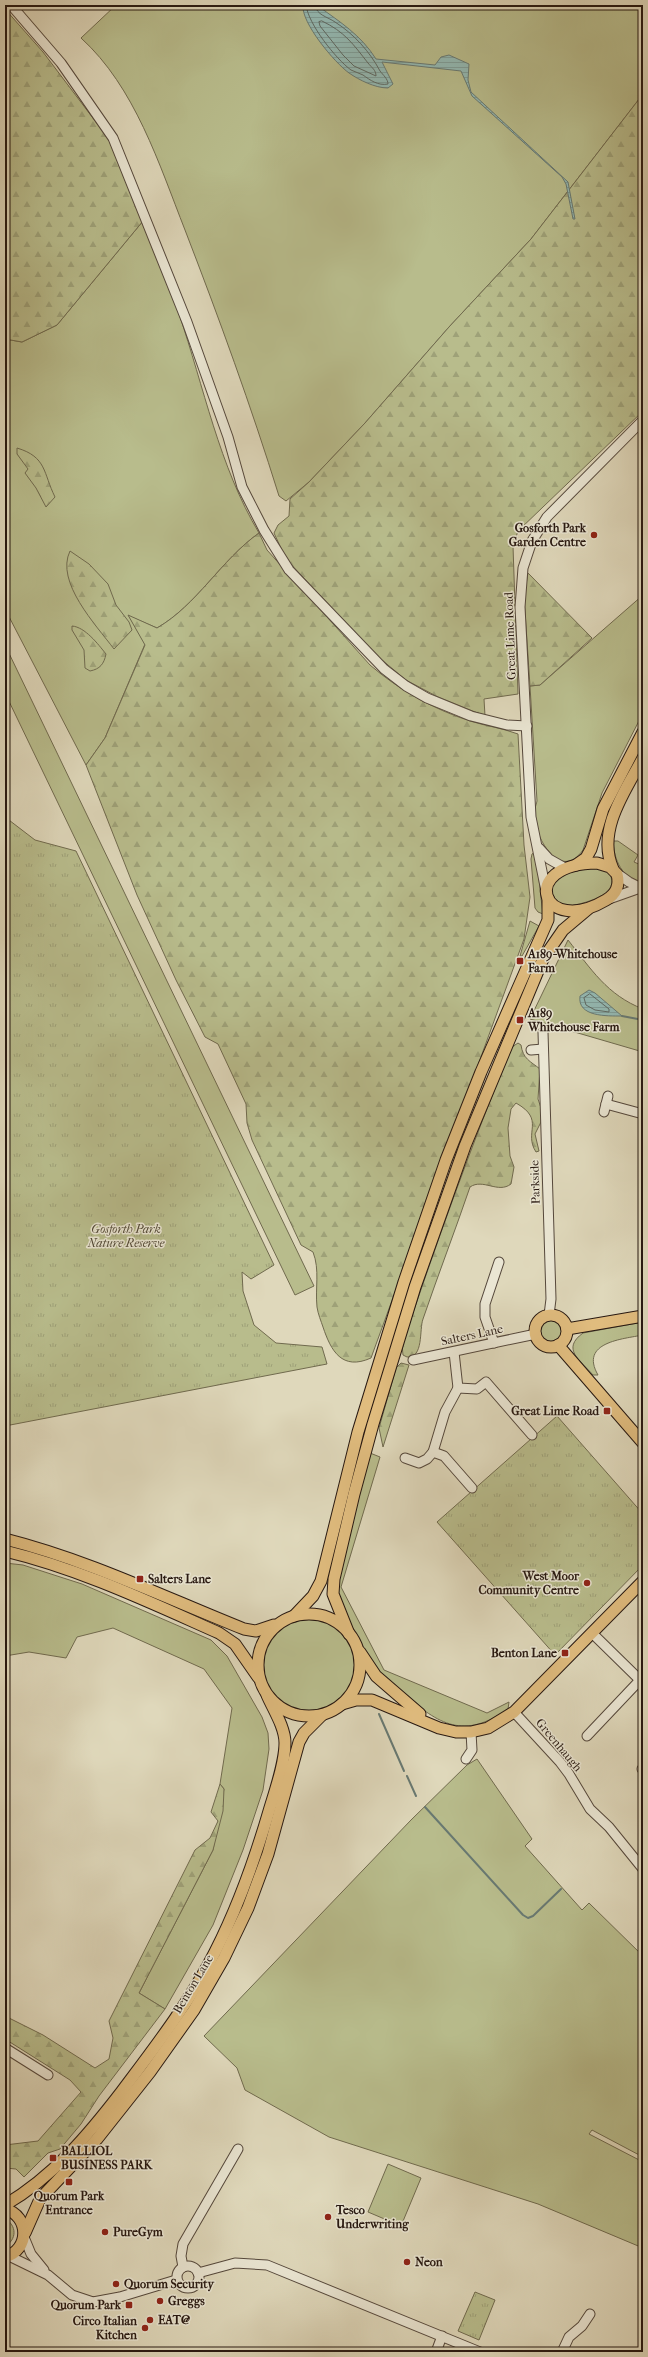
<svg xmlns="http://www.w3.org/2000/svg" width="648" height="2357" font-family="'IM FELL French Canon',serif">
<style>
.grass{fill:#b8bc8c;stroke:#706a4e}
.forest{fill:url(#forest-firs);stroke:#706a4e}
.park{fill:url(#park-tufts);stroke:#706a4e}
.water{fill:url(#water-rules);stroke:#687972}
.lines{fill:none;stroke-linecap:round;stroke-linejoin:round}
.shore{stroke:#5d6862;stroke-width:1}
.stream{stroke:#687972;stroke-width:2}
.minor-casing{stroke:#55483c;stroke-width:11}
.major-casing{stroke:#271811;stroke-width:13}
.minor{stroke:#eae6d3;stroke-width:9}
.major{stroke:#e0bc7e;stroke-width:11}
.poi-dot{fill:#8f2418;stroke:#eae6d3;stroke-width:1.5}
.labels{text-anchor:middle;stroke-width:3;stroke-linejoin:round;paint-order:stroke}
.poi-label{font-size:12px;font-weight:bold;fill:#271811;stroke:#eae6d3;text-anchor:start}
.street-label{font-size:12px;fill:#271811;stroke:#eae6d3}
.park-label{font-size:12px;font-style:italic;fill:#524936;stroke:#eae6d3}
</style>
<defs>
<pattern id="forest-firs" width="22" height="20" patternUnits="userSpaceOnUse"><rect width="22" height="20" fill="#b8bc8c"/><path d="M5 1l3.5 6h-7zM16 11l3.5 6h-7z" fill="#9ea178"/></pattern>
<pattern id="park-tufts" width="24" height="20" patternUnits="userSpaceOnUse"><rect width="24" height="20" fill="#b8bc8c"/><path d="M3 7l-1-3M5 7V3M7 7l1-3M15 17l-1-3M17 17v-4M19 17l1-3" fill="none" stroke="#9ea178"/></pattern>
<pattern id="water-rules" width="6" height="5" patternUnits="userSpaceOnUse"><rect width="6" height="5" fill="#93b9b3"/><path d="M0 2.5h6" fill="none" stroke="#7f9e99"/></pattern>
</defs>
<rect width="100%" height="100%" fill="#dfd8bb"/>
<filter id="stains"><feTurbulence type="fractalNoise" baseFrequency=".005" numOctaves="4"/><feColorMatrix values="0 0 0 0 .2 0 0 0 0 .09 0 0 0 0 .02 0 0 0 .5 -.17"/></filter>
<radialGradient id="worn" r=".72"><stop offset=".6" stop-color="#630" stop-opacity="0"/><stop offset="1" stop-color="#630" stop-opacity=".3"/></radialGradient>
<g class="grass">
<path d="M 116,5 L 643,5 L 643,94 L 531,239 L 449,327 L 365,423 L 309,482 L 286,501 L 279,496 C 251,406 219,318 185,230 C 159,164 135,87 81,38 Z"/>
<path d="M 143,221 C 155,252 169,283 179,314 C 204,387 219,466 259,533 C 221,560 197,605 157,628 L 129,616 L 145,644 L 105,738 L 86,765 L 5,609 L 5,339 L 22,342 L 57,325 Z"/>
<path d="M 643,595 L 643,713 L 602,793 L 583,850 C 560,882 536,839 534,816 C 533,812 536,806 537,801 L 530,686 L 540,685 Z"/>
<path d="M 5,645 L 314,1286 L 295,1295 L 5,693 Z"/>
<path d="M 613,841 L 618,841 L 638,855 L 634,862 L 643,866 L 643,883 C 622,879 614,860 613,841 Z"/>
<path d="M 535,852 C 539,873 540,893 543,914 L 538,912 L 535,908 L 531,859 L 532,854 Z"/>
<path d="M 593,867 C 600,868 608,868 611,877 C 619,897 575,906 562,907 L 552,895 L 552,886 L 563,874 Z"/>
<path d="M 530,921 L 539,926 L 522,956 L 520,956 Z"/>
<path d="M 568,940 C 591,969 607,995 643,1009 L 643,1052 L 530,1019 Z"/>
<circle cx="551" cy="1331" r="11"/>
<path d="M 643,1322 L 643,1335 C 623,1339 579,1342 598,1375 L 593,1375 C 580,1360 561,1349 583,1333 Z"/>
<path d="M 370,1453 L 380,1457 L 341,1587 L 384,1670 L 487,1713 L 509,1702 L 508,1709 C 464,1740 439,1725 403,1693 C 393,1685 379,1676 371,1665 C 358,1646 341,1607 336,1584 Z"/>
<path d="M 5,1563 L 23,1565 L 82,1584 L 211,1640 L 227,1656 L 262,1717 L 268,1733 L 269,1749 L 263,1790 L 243,1850 L 213,1925 L 165,2009 L 139,1993 L 213,1850 L 224,1789 L 220,1784 L 232,1708 L 204,1669 L 113,1628 L 77,1637 L 66,1658 L 29,1652 L 5,1656 Z"/>
<circle cx="309" cy="1665" r="47"/>
<path d="M 477,1759 L 532,1839 L 525,1846 L 582,1910 L 589,1903 L 643,1956 L 643,2157 L 592,2130 L 589,2134 L 643,2162 L 643,2248 L 538,2204 L 329,2137 L 245,2090 L 237,2068 L 204,2036 L 411,1820 L 467,1765 Z"/>
<path d="M 388,2164 L 421,2178 L 401,2226 L 368,2212 Z"/>
<path d="M 5,2219 C 17,2225 17,2240 5,2246 Z"/>
</g>
<g class="forest">
<path d="M 5,9 L 43,52 L 108,138 L 143,221 L 57,325 L 22,342 L 5,339 Z"/>
<path d="M 643,94 L 643,411 L 518,531 L 513,546 L 518,694 L 484,699 L 485,716 L 436,696 L 406,680 L 376,655 L 286,559 L 274,533 L 278,525 L 289,516 L 290,499 L 309,482 L 365,423 L 449,327 L 531,239 Z"/>
<path d="M 17,448 C 47,457 43,473 55,497 L 46,507 L 36,488 L 25,473 L 28,469 L 17,454 Z"/>
<path d="M 259,533 L 267,550 L 370,665 C 399,690 433,709 470,721 C 486,726 502,728 518,734 L 524,845 L 530,897 L 524,939 L 371,1358 C 342,1371 331,1351 323,1327 C 321,1321 318,1314 317,1307 C 315,1288 320,1270 313,1252 L 301,1245 L 252,1140 L 247,1123 L 246,1104 L 218,1044 L 205,1037 L 176,980 L 137,895 L 86,765 L 105,738 L 145,645 L 128,615 L 157,628 C 197,605 221,560 259,533 Z"/>
<path d="M 70,551 L 89,564 L 108,584 L 116,605 L 129,622 L 132,630 L 114,649 C 96,625 55,582 70,551 Z"/>
<path d="M 528,573 L 592,638 L 540,685 L 530,686 L 524,596 Z"/>
<path d="M 72,626 C 85,627 98,644 106,654 C 104,664 100,669 90,671 L 85,668 L 84,650 L 72,630 Z"/>
<path d="M 518,1043 L 521,1045 C 523,1059 530,1061 540,1069 L 538,1099 L 542,1111 L 541,1122 L 535,1134 L 539,1151 L 536,1152 C 523,1132 546,1120 516,1103 L 511,1109 L 508,1128 L 510,1156 L 514,1167 L 511,1184 C 498,1194 483,1178 470,1187 C 455,1231 438,1275 423,1319 C 419,1330 424,1358 407,1357 L 403,1355 L 402,1345 C 436,1245 471,1145 512,1047 Z"/>
<path d="M 401,1363 L 409,1365 L 383,1447 L 379,1428 L 396,1368 Z"/>
<path d="M 220,1784 L 224,1789 L 223,1811 L 213,1850 L 139,1993 L 165,2009 L 99,2096 L 81,2124 L 60,2149 L 48,2153 L 24,2177 L 16,2169 L 5,2168 L 5,2145 L 38,2141 L 81,2092 L 70,2080 L 5,2039 L 5,2016 L 43,2035 L 95,2068 L 109,2059 L 113,2038 L 109,2021 L 195,1850 L 210,1838 L 218,1821 L 211,1812 Z"/>
</g>
<g class="park">
<path d="M 5,817 L 35,840 L 76,851 L 274,1265 L 251,1279 L 242,1272 L 243,1291 L 254,1325 L 276,1343 L 322,1347 L 327,1364 L 5,1426 Z"/>
<path d="M 557,1416 L 643,1514 L 643,1565 L 555,1655 L 437,1522 Z"/>
<path d="M 475,2292 L 495,2300 L 479,2340 L 458,2331 Z"/>
</g>
<g class="water">
<path d="M 303,5 C 307,5 315,4 318,6 C 340,22 361,35 376,59 L 435,65 L 441,57 L 449,55 L 469,64 L 468,80 L 471,92 L 568,182 L 575,219 L 573,219 L 566,184 L 562,177 L 472,96 L 461,71 L 382,62 L 393,84 L 388,88 C 375,88 359,80 349,73 C 335,63 301,23 303,5 Z"/>
<path d="M 589,990 L 595,993 L 622,1016 C 607,1016 577,1017 580,996 Z"/>
</g>
<g class="lines">
<g class="shore">
<path d="M 306,5 C 308,24 336,59 351,70 C 355,72 359,73 363,75 C 370,80 378,86 388,84 C 388,79 383,75 380,71 C 370,52 354,34 335,22 C 328,17 316,15 315,5"/>
<path d="M 322,21 C 345,32 353,44 368,63 C 372,68 376,70 376,76 L 354,66 L 343,55 L 320,26 L 319,22 Z"/>
<path d="M 590,994 L 609,1009 L 609,1012 L 595,1010 L 586,1005 L 584,998 Z"/>
</g>
<g class="stream">
<path d="M 622,1016 L 643,1020"/>
<path d="M 379,1714 L 404,1771"/>
<path d="M 407,1776 L 416,1796"/>
<path d="M 425,1807 L 523,1915 L 528,1918 L 533,1916 L 561,1889"/>
</g>
<defs>
<g id="minor">
<path d="M 11,5 L 61,63 L 113,138 L 187,322 L 228,437 L 242,487 L 264,530 L 289,570 L 384,669 L 406,686 L 427,698 L 471,716 L 507,725 L 527,726"/>
<path d="M 539,848 L 549,859 L 565,868"/>
<path d="M 615,872 L 629,882 L 643,889"/>
<path d="M 546,891 L 531,817 L 520,607 L 523,568 L 532,541 L 547,517 L 643,420"/>
<path d="M 609,899 L 640,888"/>
<path d="M 543,1032 L 551,1299 L 549,1315"/>
<path d="M 531,1050 L 543,1049"/>
<path d="M 606,1104 L 643,1114"/>
<path d="M 604,1112 L 608,1096"/>
<path d="M 494,1343 L 485,1317 L 485,1304 L 499,1262"/>
<path d="M 454,1352 L 458,1388 L 477,1389 L 486,1382 L 532,1435"/>
<path d="M 413,1360 L 536,1334"/>
<path d="M 433,1452 L 444,1456 L 472,1488"/>
<path d="M 405,1458 L 419,1463 L 427,1459 L 433,1452 L 445,1412 L 458,1388"/>
<path d="M 592,1633 L 643,1683"/>
<path d="M 514,1712 L 560,1762 L 569,1774 L 590,1809 L 609,1827 L 643,1869"/>
<path d="M 587,1736 L 640,1680"/>
<path d="M 466,1759 L 472,1750 L 471,1732"/>
<path d="M 642,1769 L 643,1770"/>
<path d="M 5,2048 L 48,2075"/>
<path d="M 24,2237 L 31,2254 L 44,2270"/>
<path d="M 9,2256 L 48,2275 L 72,2295 L 93,2302 L 120,2297 L 176,2280"/>
<circle cx="188" cy="2277" r="11"/>
<path d="M 183,2267 L 181,2256 L 183,2244 L 238,2149"/>
<path d="M 198,2273 L 235,2263 L 267,2265 L 480,2352"/>
<path d="M 436,2352 L 442,2336"/>
<path d="M 562,2352 L 569,2337 L 582,2326 L 590,2314"/>
</g>
<g id="major">
<path d="M 597,863 L 610,867 L 617,874 C 620,886 616,894 606,900 C 542,938 516,864 597,863 Z"/>
<path d="M 576,865 L 586,858 L 591,849 L 603,809 L 643,732"/>
<path d="M 613,869 C 596,831 625,791 643,758"/>
<circle cx="551" cy="1331" r="16"/>
<path d="M 567,1329 L 643,1316"/>
<path d="M 558,1345 L 643,1443"/>
<path d="M 5,1539 C 88,1560 164,1597 244,1629 L 256,1631 L 274,1625"/>
<path d="M 5,1551 C 80,1569 149,1602 219,1633 L 235,1644 L 258,1677"/>
<circle cx="309" cy="1665" r="51"/>
<path d="M 294,1616 L 313,1596 L 321,1581 L 358,1432 L 404,1282 L 446,1160 L 481,1072 L 548,920 L 548,898"/>
<path d="M 349,1634 L 333,1594 L 334,1579 L 354,1494 L 373,1424 L 415,1287 L 465,1146 L 543,959 L 563,930 L 588,909"/>
<path d="M 360,1652 L 376,1676 L 420,1714"/>
<path d="M 342,1704 L 356,1700 L 372,1700 L 439,1728 L 456,1732 L 471,1732 L 488,1728 L 514,1712 L 643,1581"/>
<path d="M 5,2205 C 53,2177 89,2134 122,2091 C 155,2047 190,2002 215,1952 C 238,1907 255,1859 269,1811 C 275,1791 285,1763 285,1743 C 285,1727 273,1709 267,1695"/>
<path d="M 5,2209 C 30,2216 30,2250 5,2257"/>
<path d="M 25,2233 L 40,2199 L 97,2139 L 150,2072 L 194,2010 L 224,1958 L 248,1908 L 268,1854 L 299,1742 L 304,1733 L 322,1715"/>
</g>
</defs>
<use href="#minor" class="minor-casing"/>
<use href="#major" class="major-casing"/>
<use href="#minor" class="minor"/>
<use href="#major" class="major"/>
</g>
<g class="poi-dot">
<circle cx="594" cy="535" r="4"/>
<rect x="516" y="957" width="8" height="8" rx="2"/>
<rect x="516" y="1016" width="8" height="8" rx="2"/>
<rect x="603" y="1407" width="8" height="8" rx="2"/>
<rect x="136" y="1575" width="8" height="8" rx="2"/>
<circle cx="587" cy="1583" r="4"/>
<rect x="561" y="1649" width="8" height="8" rx="2"/>
<rect x="49" y="2154" width="8" height="8" rx="2"/>
<rect x="65" y="2178" width="8" height="8" rx="2"/>
<circle cx="328" cy="2217" r="4"/>
<circle cx="105" cy="2232" r="4"/>
<circle cx="407" cy="2262" r="4"/>
<circle cx="116" cy="2284" r="4"/>
<circle cx="160" cy="2301" r="4"/>
<rect x="125" y="2301" width="8" height="8" rx="2"/>
<circle cx="150" cy="2320" r="4"/>
<circle cx="145" cy="2328" r="4"/>
</g>
<g class="labels">
<g class="poi-label">
<text x="586" y="532" text-anchor="end">Gosforth Park<tspan x="586" dy="14">Garden Centre</tspan></text>
<text x="528" y="958">A189-Whitehouse<tspan x="528" dy="14">Farm</tspan></text>
<text x="528" y="1017">A189<tspan x="528" dy="14">Whitehouse Farm</tspan></text>
<text x="599" y="1415" text-anchor="end">Great Lime Road</text>
<text x="579" y="1580" text-anchor="end">West Moor<tspan x="579" dy="14">Community Centre</tspan></text>
<text x="148" y="1583">Salters Lane</text>
<text x="557" y="1657" text-anchor="end">Benton Lane</text>
<text x="61" y="2155">BALLIOL<tspan x="61" dy="14">BUSINESS PARK</tspan></text>
<text x="69" y="2200" text-anchor="middle">Quorum Park<tspan x="69" dy="14">Entrance</tspan></text>
<text x="336" y="2214">Tesco<tspan x="336" dy="14">Underwriting</tspan></text>
<text x="113" y="2236">PureGym</text>
<text x="415" y="2266">Neon</text>
<text x="124" y="2288">Quorum Security</text>
<text x="168" y="2305">Greggs</text>
<text x="121" y="2309" text-anchor="end">Quorum Park</text>
<text x="158" y="2324">EAT@</text>
<text x="137" y="2325" text-anchor="end">Circo Italian<tspan x="137" dy="14">Kitchen</tspan></text>
</g>
<g class="street-label">
<text transform="translate(510 636) rotate(-92)" y="4">Great Lime Road</text>
<text transform="translate(535 1182) rotate(-92)" y="4">Parkside</text>
<text transform="translate(472 1335) rotate(-12)" y="4">Salters Lane</text>
<text transform="translate(559 1745) rotate(50)" y="4">Greenhaugh</text>
<text transform="translate(193 1984) rotate(-59)" y="4">Benton Lane</text>
</g>
<g class="park-label">
<text x="126" y="1233">Gosforth Park<tspan x="126" dy="14">Nature Reserve</tspan></text>
</g>
</g>
<rect width="648" height="2357" fill="none" stroke="#dfd8bb" stroke-width="20"/>
<rect x="6" y="6" width="636" height="2345" fill="none" stroke="#271811" stroke-width="2"/>
<rect x="10" y="10" width="628" height="2337" fill="none" stroke="#271811"/>
<rect width="100%" height="100%" filter="url(#stains)"/>
<rect width="100%" height="100%" fill="url(#worn)"/>
</svg>
